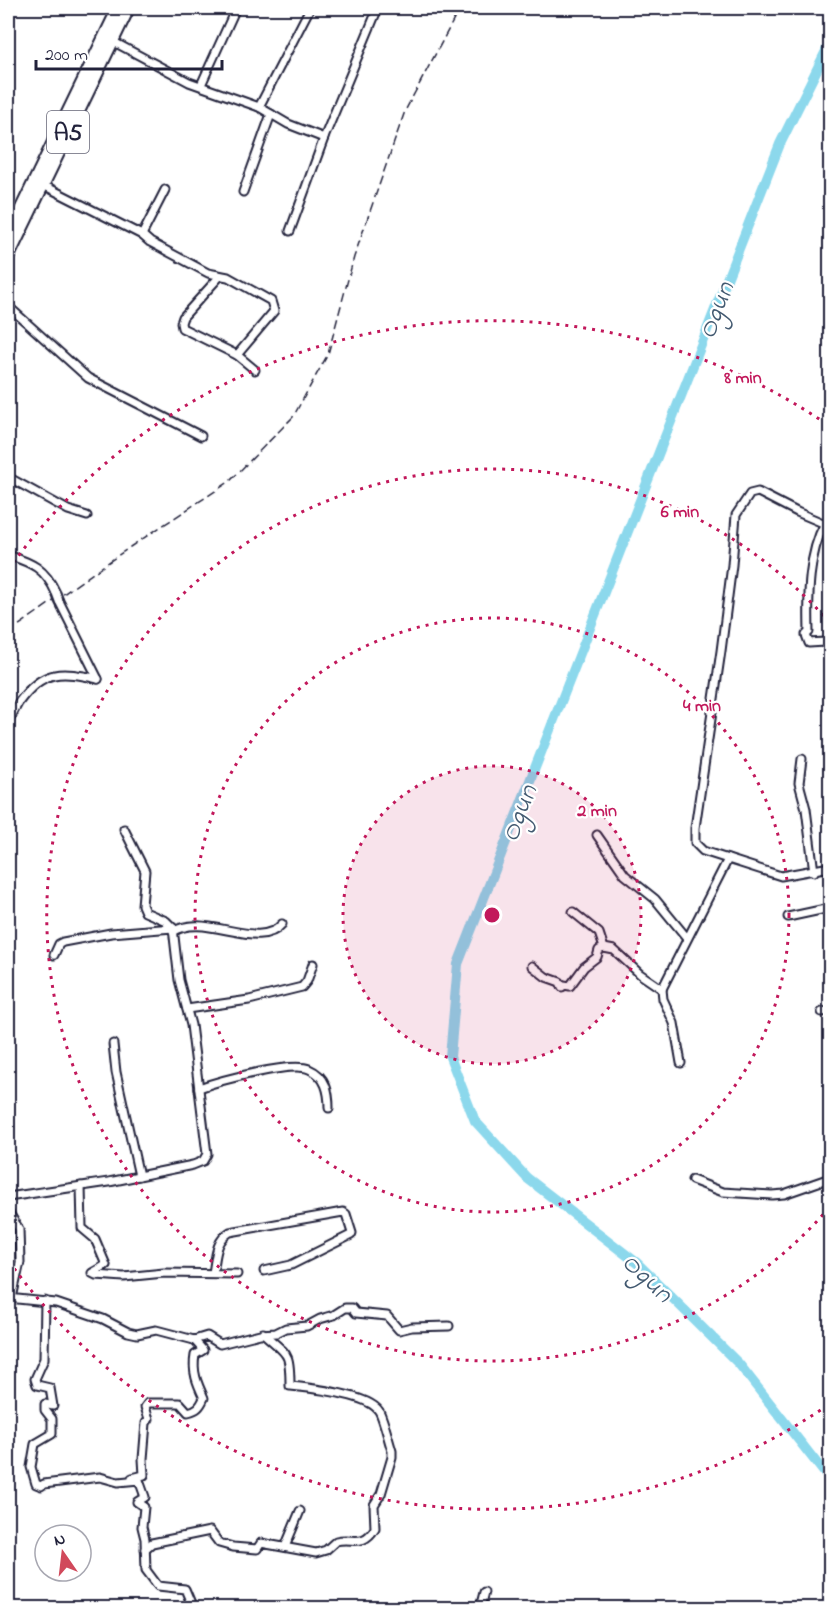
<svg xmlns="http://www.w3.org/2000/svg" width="838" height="1616" font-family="'Indie Flower',sans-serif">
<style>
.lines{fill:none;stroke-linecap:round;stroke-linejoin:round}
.river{stroke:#8cd8ec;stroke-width:10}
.street-casing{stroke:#22223b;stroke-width:11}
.highway-casing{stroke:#22223b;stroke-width:16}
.street{stroke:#fff;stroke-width:7}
.highway{stroke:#fff;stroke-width:12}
.rail{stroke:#22223b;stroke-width:1.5;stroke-dasharray:9 4.5;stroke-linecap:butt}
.street-bridge-casing{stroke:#22223b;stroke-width:11;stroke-linecap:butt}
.street-bridge{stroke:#fff;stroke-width:7}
.ring{fill:none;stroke:#c2185b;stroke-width:3;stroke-dasharray:3 6}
.labels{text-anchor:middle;stroke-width:4.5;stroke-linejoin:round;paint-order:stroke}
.shield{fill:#fff;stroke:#646476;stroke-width:1.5}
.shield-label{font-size:24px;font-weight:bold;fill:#22223b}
.water-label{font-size:27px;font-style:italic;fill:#425970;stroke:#fff}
.centre{fill:#c2185b;stroke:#fff;stroke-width:3}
.ring-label{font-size:18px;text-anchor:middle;font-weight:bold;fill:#c2185b;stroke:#fff;stroke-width:4.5;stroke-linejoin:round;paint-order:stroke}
</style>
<rect width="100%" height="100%" fill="#fff"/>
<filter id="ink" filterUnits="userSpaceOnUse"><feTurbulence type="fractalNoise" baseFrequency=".0167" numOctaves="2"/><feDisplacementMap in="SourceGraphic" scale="12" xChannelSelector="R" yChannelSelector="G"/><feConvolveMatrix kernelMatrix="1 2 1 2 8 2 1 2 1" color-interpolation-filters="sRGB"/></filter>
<g filter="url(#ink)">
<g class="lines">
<path class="river" d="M 830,43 L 780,144 L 458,964 L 450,1057 L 475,1121 L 527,1178 L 637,1263 L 739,1364 L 830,1480"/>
<defs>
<g id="street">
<path d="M 112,41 L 189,82 L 259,107 L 288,124 L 324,138"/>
<path d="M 201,85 L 236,8"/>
<path d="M 259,107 L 310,8"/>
<path d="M 43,185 L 142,235 L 150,242 L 208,273 L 228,277 L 271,301 L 274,311 L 237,355"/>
<path d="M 243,192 L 271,114"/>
<path d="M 290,231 L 324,138 L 378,8"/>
<path d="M 142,235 L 165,190"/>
<path d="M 220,276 L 183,317 L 181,323 L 182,328 L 237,355 L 255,370"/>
<path d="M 8,306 L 88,378 L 201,436"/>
<path d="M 8,477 L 68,510 L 87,516"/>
<path d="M 825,523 C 808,554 808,596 809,632 L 806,635 L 809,643 L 825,642 L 830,644"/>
<path d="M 830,526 L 797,512 L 758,492 L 750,494 L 736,515 L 732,565 L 721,651 L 695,828 L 695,843 L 703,851 L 781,876 L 830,867"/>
<path d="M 8,555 C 32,563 45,568 56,593"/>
<path d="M 59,601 L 98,679"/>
<path d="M 8,722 C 12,716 15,708 19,702 C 43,669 61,671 98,679"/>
<path d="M 802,759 L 799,783 L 806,809 L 814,872"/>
<path d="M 597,835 L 625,875 L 655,899 L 687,938"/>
<path d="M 573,912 L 599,933 L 604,948 L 614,950 L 640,974 L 662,989 L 663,999 L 674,1023 L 681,1063"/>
<path d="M 788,917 L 830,908"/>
<path d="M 173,932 C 203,911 259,952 282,924"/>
<path d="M 54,955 L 59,944 L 63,942 L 111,933 L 173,928"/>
<path d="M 532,966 L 546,977 L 560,982 L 562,987 L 564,985 L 570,986 L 584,967 L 597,957 L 599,950 L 604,948"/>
<path d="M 662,989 L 728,859"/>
<path d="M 187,1009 L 249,1000 L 302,987 L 307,981 L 313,964"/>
<path d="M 822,1012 L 830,1011"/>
<path d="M 113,1044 L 116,1072 L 139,1176"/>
<path d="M 199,1088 C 218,1081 292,1061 309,1069 C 326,1076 329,1092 329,1108"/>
<path d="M 692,1180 L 723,1192 L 772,1195 L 784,1194 L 830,1178"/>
<path d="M 81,1186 L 82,1228 L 95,1239 L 106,1265 L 92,1273 L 96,1275 L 124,1277 L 164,1273 L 237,1274"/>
<path d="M 8,1197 L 109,1182 L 193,1165 L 203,1161 L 207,1154 L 191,1025 L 179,980 L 173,928 L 166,921 L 145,912 L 142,905 L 145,871 L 124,829"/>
<path d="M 8,1211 L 19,1229 L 20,1262 L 12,1298"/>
<path d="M 213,1273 C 216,1258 215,1241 230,1232 L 343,1212 L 346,1214 L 352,1233 L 351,1235 L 291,1265 L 264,1271"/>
<path d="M 8,1298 L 56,1303 L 103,1319 L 128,1332 L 137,1334 L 156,1330 L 194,1340 L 207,1336 L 220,1344 L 260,1334 L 276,1333 L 286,1328 L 307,1326 L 320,1319 L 334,1315 L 345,1308 L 352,1308 L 356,1313 L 387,1316 L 399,1330 L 412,1327 L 449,1326"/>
<path d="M 45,1301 L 44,1359 L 35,1379 L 37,1385 L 50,1388 L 53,1406 L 45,1404 L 45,1410 L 52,1419 L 52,1434 L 35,1444 L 31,1467 L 36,1484 L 41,1486 L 44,1484 L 100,1477 L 118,1482 L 139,1480 L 145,1497 L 137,1502 L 144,1507 L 142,1527 L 145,1539 L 146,1570 L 158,1586 L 185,1589 L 193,1608"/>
<path d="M 132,1478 L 144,1475 L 143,1459 L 146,1423 L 149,1419 L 145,1407 L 148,1403 L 180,1403 L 188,1412 C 197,1410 200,1407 204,1398 C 197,1383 192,1372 195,1355 L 203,1350 L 194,1340"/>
<path d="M 285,1547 L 300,1511"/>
<path d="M 145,1549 L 152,1543 L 210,1531 L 219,1543 L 233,1547 L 257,1549 L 261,1543 L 316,1553 L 326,1550 L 336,1541 C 353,1537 363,1548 375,1528 L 374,1505 L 381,1494 L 392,1457 L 392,1451 C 389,1442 383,1417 379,1411 C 368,1394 309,1388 290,1386 C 290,1350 288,1356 263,1333"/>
<path d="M 480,1608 L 484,1592"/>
</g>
<g id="highway">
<path d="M 8,237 L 119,8"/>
<path d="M 8,256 L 128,8"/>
</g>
</defs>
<use href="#street" class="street-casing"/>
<use href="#highway" class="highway-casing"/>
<use href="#street" class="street"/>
<use href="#highway" class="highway"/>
<g class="rail">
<path d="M 8,633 L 130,547 L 229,482 L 293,417 L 328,354 L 354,257 L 405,111 L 460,8"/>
<path d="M 8,1606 L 9,1608"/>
</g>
<defs>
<path id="street-bridge" d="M 56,593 L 59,601"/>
</defs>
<use href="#street-bridge" class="street-bridge-casing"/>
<use href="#street-bridge" class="street-bridge"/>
</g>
</g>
<circle cx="492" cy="915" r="149" fill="#c2185b" fill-opacity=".12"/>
<g class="ring">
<circle cx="492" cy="915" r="149"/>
<circle cx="492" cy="915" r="297"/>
<path d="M829 1208A446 446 0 1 1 829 622"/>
<path d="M828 1405A594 594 0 0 1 8 1260M8 570A594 594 0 0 1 828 425"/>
</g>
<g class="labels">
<rect class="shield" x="47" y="111" width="42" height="42" rx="4.5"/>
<g class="shield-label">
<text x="68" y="140">A5</text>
</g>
<g class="water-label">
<text transform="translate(715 310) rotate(-69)" y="9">Ogun</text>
<text transform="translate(518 813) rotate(-69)" y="9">Ogun</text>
<text transform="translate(648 1277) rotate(43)" y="9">Ogun</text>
</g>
</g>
<circle cx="492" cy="915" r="9" class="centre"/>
<g class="ring-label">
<text x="743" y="383">8 min</text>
<text x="680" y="517">6 min</text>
<text x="702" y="711">4 min</text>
<text x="597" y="816">2 min</text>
</g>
<rect width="838" height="1616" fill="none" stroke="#fff" stroke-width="30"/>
<rect x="15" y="15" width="808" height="1586" fill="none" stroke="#22223b" stroke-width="2" filter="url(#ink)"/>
<g transform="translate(63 1553) rotate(346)"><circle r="28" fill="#ffffff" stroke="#a7a7b1" stroke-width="1.5"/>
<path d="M0-4.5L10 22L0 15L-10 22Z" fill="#d1495b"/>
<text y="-9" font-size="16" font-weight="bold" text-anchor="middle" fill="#22223b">N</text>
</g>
<path d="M36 60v9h186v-9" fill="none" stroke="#22223b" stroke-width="3"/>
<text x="45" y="60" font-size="18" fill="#22223b" stroke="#ffffff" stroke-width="4.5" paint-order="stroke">200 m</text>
</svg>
